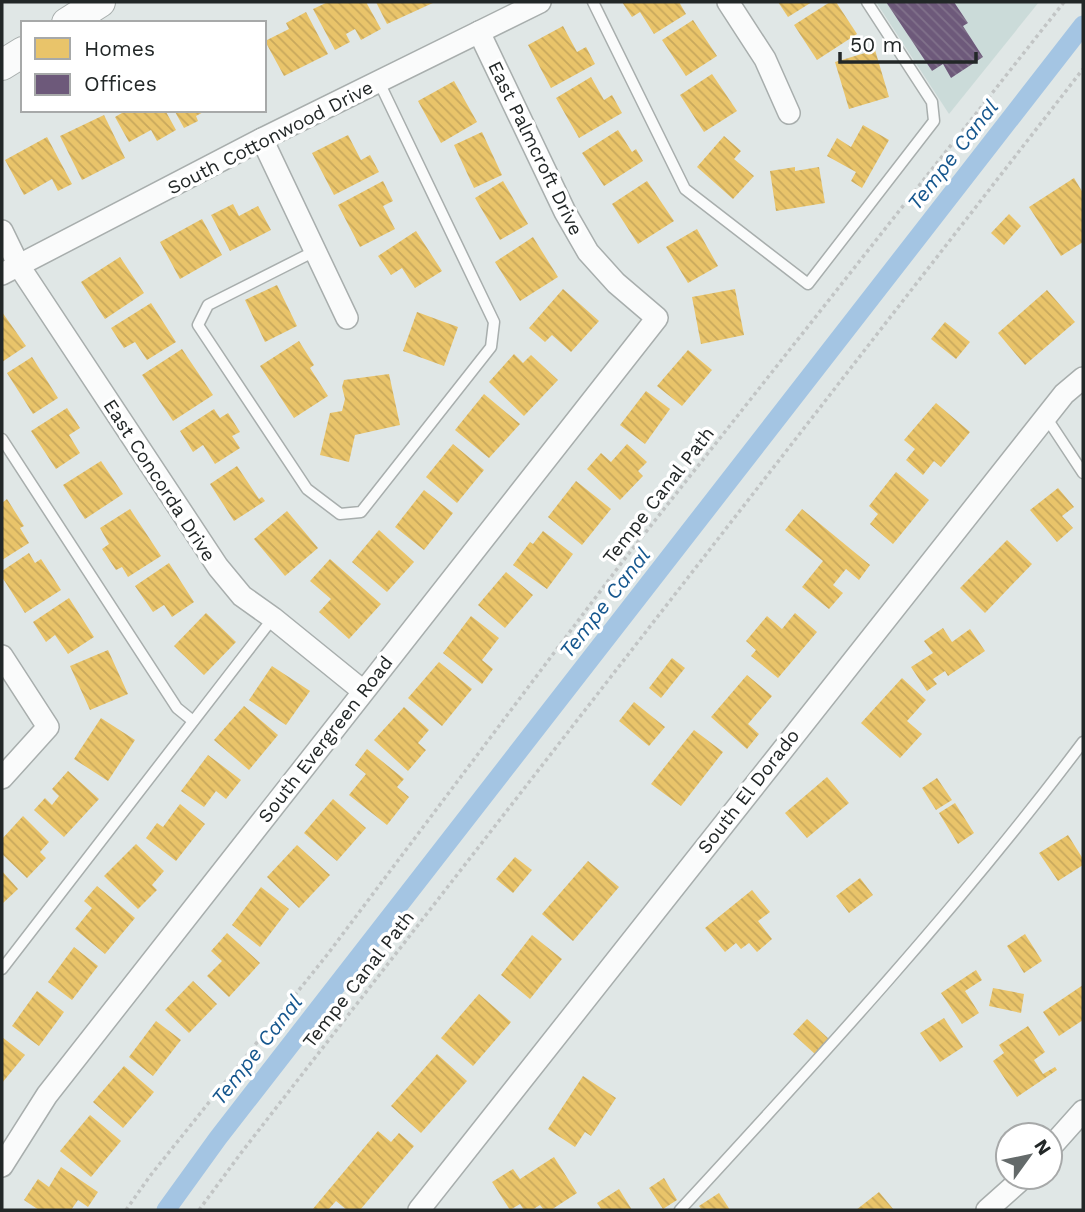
<svg xmlns="http://www.w3.org/2000/svg" width="1085" height="1212" font-family="'Work Sans',sans-serif">
<style>
.built{fill:#cbdbd9}
.homes{fill:url(#homes-back-hatch)}
.offices{fill:url(#offices-back-hatch)}
.lines{fill:none;stroke-linecap:round;stroke-linejoin:round}
.canal{stroke:#a4c5e3;stroke-width:19}
.service-casing{stroke:#a8aead;stroke-width:13}
.minor-casing{stroke:#a8aead;stroke-width:24}
.secondary-casing{stroke:#a8aead;stroke-width:32}
.path{stroke:#c2c5c5;stroke-width:3.5;stroke-dasharray:3.5 3.5;stroke-linecap:butt}
.service{stroke:#fafbfb;stroke-width:10}
.minor{stroke:#fafbfb;stroke-width:21}
.secondary{stroke:#fafbfb;stroke-width:30}
.labels{text-anchor:middle;stroke-width:7;stroke-linejoin:round;paint-order:stroke}
.street-label{font-size:19px;fill:#222727;stroke:#fff}
.water-label{font-size:21px;font-style:italic;fill:#16578e;stroke:#fff}
</style>
<defs>
<pattern id="homes-back-hatch" width="6" height="6" patternUnits="userSpaceOnUse" patternTransform="scale(1.75)"><rect width="6" height="6" fill="#e9c46a"/><path d="M-1 5l2 2M0 0l6 6M5-1l2 2" fill="none" stroke="#c8a85c"/></pattern>
<pattern id="offices-back-hatch" width="6" height="6" patternUnits="userSpaceOnUse" patternTransform="scale(1.75)"><rect width="6" height="6" fill="#6d597a"/><path d="M-1 5l2 2M0 0l6 6M5-1l2 2" fill="none" stroke="#81728b"/></pattern>
</defs>
<rect width="100%" height="100%" fill="#e0e7e6"/>
<path class="built" d="M 876,2 L 1039,2 L 949,114 Z"/>
<g class="homes">
<path d="M 328,2 L 366,2 L 381,29 L 361,40 L 355,29 L 346,34 L 350,42 L 335,50 L 313,9 Z"/>
<path d="M 376,2 L 435,2 L 387,24 Z"/>
<path d="M 622,2 L 679,2 L 686,14 L 654,34 L 640,12 L 632,17 Z"/>
<path d="M 778,2 L 812,2 L 788,17 Z"/>
<path d="M 830,2 L 836,2 L 857,34 L 817,60 L 794,25 Z"/>
<path d="M 306,12 L 328,54 L 284,76 L 265,41 L 289,29 L 286,23 Z"/>
<path d="M 693,20 L 717,56 L 686,76 L 662,40 Z"/>
<path d="M 563,26 L 577,52 L 586,47 L 595,64 L 551,88 L 528,45 Z"/>
<path d="M 875,50 L 889,97 L 849,109 L 835,62 Z"/>
<path d="M 712,74 L 737,111 L 704,132 L 680,95 Z"/>
<path d="M 591,77 L 604,100 L 612,95 L 622,113 L 579,138 L 556,98 Z"/>
<path d="M 454,81 L 477,122 L 441,143 L 418,101 Z"/>
<path d="M 127,110 L 165,110 L 176,130 L 157,141 L 151,130 L 129,142 L 115,117 Z"/>
<path d="M 174,110 L 207,110 L 196,116 L 198,121 L 184,128 Z"/>
<path d="M 104,115 L 125,158 L 82,180 L 60,136 Z"/>
<path d="M 863,125 L 889,140 L 862,188 L 851,181 L 856,172 L 827,156 L 837,138 L 851,147 Z"/>
<path d="M 618,130 L 632,152 L 636,149 L 643,161 L 604,186 L 582,153 Z"/>
<path d="M 482,132 L 502,175 L 474,188 L 454,145 Z"/>
<path d="M 348,135 L 361,160 L 370,155 L 379,172 L 334,195 L 312,153 Z"/>
<path d="M 724,136 L 741,151 L 734,159 L 754,176 L 733,199 L 697,167 Z"/>
<path d="M 47,137 L 72,184 L 58,191 L 52,179 L 24,195 L 5,160 Z"/>
<path d="M 795,167 L 795,171 L 819,167 L 825,203 L 776,211 L 770,171 Z"/>
<path d="M 1074,178 L 1083,193 L 1083,242 L 1061,256 L 1029,207 Z"/>
<path d="M 383,181 L 393,201 L 383,206 L 395,229 L 360,247 L 338,205 Z"/>
<path d="M 503,181 L 528,224 L 500,240 L 475,198 Z"/>
<path d="M 647,181 L 674,221 L 638,244 L 612,204 Z"/>
<path d="M 233,204 L 239,216 L 258,206 L 271,230 L 230,251 L 211,215 Z"/>
<path d="M 1009,214 L 1021,226 L 1004,245 L 991,233 Z"/>
<path d="M 202,219 L 222,255 L 180,279 L 160,242 Z"/>
<path d="M 697,229 L 718,266 L 688,283 L 666,247 Z"/>
<path d="M 416,231 L 442,271 L 415,288 L 402,268 L 391,275 L 378,256 Z"/>
<path d="M 533,237 L 558,277 L 520,301 L 495,262 Z"/>
<path d="M 120,257 L 144,293 L 105,319 L 81,282 Z"/>
<path d="M 277,285 L 297,326 L 265,342 L 245,300 Z"/>
<path d="M 563,289 L 599,321 L 571,352 L 552,335 L 545,342 L 529,328 Z"/>
<path d="M 735,289 L 744,335 L 701,344 L 692,297 Z"/>
<path d="M 1047,290 L 1075,322 L 1025,365 L 998,333 Z"/>
<path d="M 151,303 L 176,342 L 147,360 L 135,342 L 124,348 L 111,328 Z"/>
<path d="M 2,312 L 26,346 L 2,362 Z"/>
<path d="M 417,312 L 458,327 L 444,366 L 403,351 Z"/>
<path d="M 945,322 L 970,342 L 956,359 L 931,339 Z"/>
<path d="M 299,341 L 314,365 L 310,368 L 328,396 L 294,418 L 260,366 Z"/>
<path d="M 182,349 L 213,395 L 173,421 L 142,375 Z"/>
<path d="M 688,350 L 712,370 L 682,406 L 657,386 Z"/>
<path d="M 514,354 L 523,363 L 531,355 L 558,380 L 524,416 L 489,382 Z"/>
<path d="M 32,357 L 58,398 L 33,414 L 7,373 Z"/>
<path d="M 389,374 L 400,425 L 355,435 L 349,462 L 320,455 L 330,413 L 342,411 L 345,399 L 342,387 L 344,380 Z"/>
<path d="M 646,391 L 670,409 L 645,444 L 620,425 Z"/>
<path d="M 484,394 L 520,424 L 489,458 L 455,430 Z"/>
<path d="M 936,403 L 970,432 L 941,467 L 934,461 L 923,475 L 906,460 L 915,449 L 904,440 Z"/>
<path d="M 67,408 L 80,428 L 69,435 L 80,453 L 56,469 L 31,431 Z"/>
<path d="M 214,409 L 220,418 L 228,413 L 240,432 L 232,436 L 240,448 L 215,464 L 203,445 L 193,452 L 180,431 Z"/>
<path d="M 453,444 L 484,470 L 457,503 L 426,477 Z"/>
<path d="M 627,444 L 647,462 L 638,471 L 643,476 L 620,500 L 587,469 L 601,453 L 611,462 Z"/>
<path d="M 101,461 L 123,494 L 85,519 L 63,485 Z"/>
<path d="M 237,466 L 259,499 L 262,497 L 265,501 L 234,521 L 210,484 Z"/>
<path d="M 896,472 L 929,500 L 893,544 L 870,524 L 878,514 L 869,506 Z"/>
<path d="M 576,481 L 611,509 L 582,545 L 548,517 Z"/>
<path d="M 1058,488 L 1074,507 L 1062,516 L 1073,528 L 1057,542 L 1030,510 Z"/>
<path d="M 424,490 L 453,513 L 424,550 L 395,527 Z"/>
<path d="M 7,499 L 24,526 L 20,528 L 29,543 L 2,560 L 2,503 Z"/>
<path d="M 130,509 L 161,556 L 128,577 L 122,567 L 116,570 L 102,549 L 109,544 L 100,528 Z"/>
<path d="M 802,509 L 870,565 L 859,580 L 846,569 L 833,585 L 843,593 L 829,609 L 802,587 L 823,561 L 785,530 Z"/>
<path d="M 287,511 L 318,548 L 285,576 L 254,539 Z"/>
<path d="M 379,530 L 414,562 L 387,592 L 352,562 Z"/>
<path d="M 543,531 L 573,554 L 547,589 L 513,565 L 530,542 L 533,544 Z"/>
<path d="M 1007,540 L 1032,564 L 985,613 L 960,588 Z"/>
<path d="M 29,553 L 35,563 L 41,559 L 61,590 L 25,613 L 2,577 L 2,571 Z"/>
<path d="M 330,559 L 381,604 L 349,639 L 319,612 L 331,599 L 310,581 Z"/>
<path d="M 169,563 L 194,602 L 172,617 L 164,605 L 153,612 L 135,586 Z"/>
<path d="M 506,572 L 533,595 L 505,628 L 478,605 Z"/>
<path d="M 69,598 L 94,637 L 68,654 L 55,635 L 46,642 L 33,622 Z"/>
<path d="M 206,613 L 236,642 L 204,675 L 174,646 Z"/>
<path d="M 795,613 L 817,632 L 778,678 L 751,656 L 756,650 L 746,641 L 767,616 L 782,629 Z"/>
<path d="M 471,616 L 499,638 L 482,660 L 493,669 L 482,684 L 443,653 Z"/>
<path d="M 943,628 L 952,642 L 970,629 L 985,651 L 948,676 L 945,671 L 933,679 L 937,684 L 927,691 L 911,667 L 933,653 L 924,641 Z"/>
<path d="M 108,650 L 128,694 L 90,710 L 70,666 Z"/>
<path d="M 672,658 L 685,668 L 661,698 L 649,688 Z"/>
<path d="M 439,662 L 472,689 L 442,726 L 408,698 Z"/>
<path d="M 272,666 L 310,691 L 286,725 L 249,700 Z"/>
<path d="M 747,675 L 772,696 L 748,724 L 759,734 L 747,749 L 711,717 Z"/>
<path d="M 902,678 L 926,700 L 907,721 L 922,734 L 900,758 L 861,723 Z"/>
<path d="M 634,702 L 665,727 L 649,746 L 619,721 Z"/>
<path d="M 244,706 L 278,735 L 249,770 L 214,740 Z"/>
<path d="M 404,707 L 429,730 L 418,743 L 426,750 L 408,771 L 374,740 Z"/>
<path d="M 101,718 L 135,740 L 108,781 L 74,759 Z"/>
<path d="M 694,730 L 723,752 L 681,806 L 651,784 Z"/>
<path d="M 367,749 L 404,779 L 397,787 L 409,797 L 387,825 L 349,795 L 366,774 L 355,765 Z"/>
<path d="M 208,755 L 241,780 L 226,799 L 216,791 L 204,807 L 181,791 Z"/>
<path d="M 68,771 L 99,799 L 64,837 L 34,810 L 45,798 L 52,805 L 59,796 L 52,789 Z"/>
<path d="M 827,777 L 849,803 L 807,838 L 785,813 Z"/>
<path d="M 937,778 L 952,800 L 936,810 L 922,788 Z"/>
<path d="M 333,799 L 366,828 L 337,861 L 304,833 Z"/>
<path d="M 955,803 L 974,833 L 958,844 L 939,813 Z"/>
<path d="M 180,804 L 205,824 L 176,861 L 146,838 L 157,823 L 163,827 Z"/>
<path d="M 23,816 L 49,842 L 40,852 L 46,858 L 27,878 L 2,854 L 2,839 Z"/>
<path d="M 1068,835 L 1083,859 L 1083,865 L 1058,881 L 1039,853 Z"/>
<path d="M 136,844 L 164,871 L 152,885 L 157,890 L 138,909 L 104,876 Z"/>
<path d="M 297,845 L 330,875 L 299,908 L 267,877 Z"/>
<path d="M 515,857 L 532,870 L 513,893 L 496,879 Z"/>
<path d="M 588,861 L 619,887 L 573,941 L 542,914 Z"/>
<path d="M 2,871 L 18,889 L 2,904 Z"/>
<path d="M 860,878 L 873,895 L 849,913 L 836,896 Z"/>
<path d="M 97,886 L 135,918 L 105,954 L 75,929 L 92,908 L 84,901 Z"/>
<path d="M 261,887 L 289,909 L 260,947 L 232,925 Z"/>
<path d="M 752,890 L 770,912 L 758,921 L 772,939 L 757,952 L 749,943 L 741,949 L 736,943 L 725,952 L 705,928 Z"/>
<path d="M 227,933 L 260,963 L 229,997 L 207,976 L 222,961 L 211,951 Z"/>
<path d="M 1025,934 L 1042,961 L 1024,973 L 1007,946 Z"/>
<path d="M 532,935 L 562,959 L 530,999 L 501,975 Z"/>
<path d="M 74,947 L 98,966 L 72,1000 L 48,982 Z"/>
<path d="M 976,970 L 982,980 L 965,991 L 979,1013 L 962,1024 L 941,993 Z"/>
<path d="M 193,981 L 217,1004 L 189,1033 L 165,1010 Z"/>
<path d="M 1083,985 L 1083,1020 L 1059,1036 L 1043,1012 Z"/>
<path d="M 993,988 L 1024,994 L 1021,1013 L 989,1006 Z"/>
<path d="M 37,991 L 64,1012 L 39,1046 L 12,1026 Z"/>
<path d="M 479,994 L 511,1022 L 473,1066 L 441,1038 Z"/>
<path d="M 944,1018 L 963,1047 L 940,1062 L 920,1033 Z"/>
<path d="M 807,1019 L 829,1039 L 815,1054 L 793,1034 Z"/>
<path d="M 156,1021 L 181,1040 L 153,1076 L 129,1057 Z"/>
<path d="M 1028,1026 L 1045,1052 L 1034,1060 L 1043,1074 L 1055,1067 L 1057,1070 L 1017,1097 L 993,1061 L 1004,1053 L 999,1045 Z"/>
<path d="M 2,1037 L 25,1055 L 2,1083 Z"/>
<path d="M 437,1054 L 467,1081 L 421,1133 L 391,1106 Z"/>
<path d="M 124,1066 L 154,1092 L 123,1128 L 93,1102 Z"/>
<path d="M 583,1076 L 616,1098 L 591,1136 L 585,1132 L 575,1147 L 548,1129 Z"/>
<path d="M 90,1115 L 121,1141 L 91,1177 L 60,1151 Z"/>
<path d="M 378,1131 L 391,1142 L 399,1133 L 414,1146 L 360,1210 L 347,1210 L 336,1201 L 328,1210 L 312,1210 Z"/>
<path d="M 554,1157 L 577,1193 L 551,1210 L 544,1210 L 540,1205 L 532,1210 L 524,1210 L 520,1204 L 510,1210 L 492,1182 L 513,1169 L 520,1179 Z"/>
<path d="M 61,1167 L 98,1192 L 88,1207 L 78,1200 L 71,1210 L 39,1210 L 24,1200 L 38,1179 L 49,1187 Z"/>
<path d="M 664,1178 L 677,1200 L 663,1209 L 649,1188 Z"/>
<path d="M 619,1189 L 632,1210 L 602,1210 L 597,1203 Z"/>
<path d="M 879,1192 L 894,1210 L 856,1210 Z"/>
<path d="M 719,1193 L 730,1210 L 702,1210 L 699,1206 Z"/>
</g>
<path class="offices" d="M 886,2 L 954,2 L 968,23 L 963,26 L 983,57 L 951,78 L 943,64 L 932,71 Z"/>
<g class="lines">
<path class="canal" d="M 166,1210 L 218,1138 L 1083,25"/>
<defs>
<g id="service">
<path d="M 593,2 L 685,189 L 808,284 L 934,121 L 932,102 L 867,2"/>
<path d="M 315,251 L 208,305 L 198,325 L 307,489 L 340,514 L 361,512 L 491,347 L 494,322 L 379,82"/>
<path d="M 1046,417 L 1083,473"/>
<path d="M 2,439 L 177,708 L 193,721"/>
<path d="M 2,969 L 273,618"/>
<path d="M 680,1210 C 819,1059 959,907 1083,742"/>
</g>
<g id="minor">
<path d="M 728,2 L 765,59 L 789,113"/>
<path d="M 262,139 L 347,318"/>
<path d="M 2,231 L 19,266 L 218,567 L 242,596 L 273,618 L 363,691"/>
<path d="M 2,274 L 262,139 L 540,2"/>
<path d="M 2,656 L 48,727 L 2,778"/>
<path d="M 1050,1148 L 1083,1111"/>
<path d="M 2,1166 L 47,1095 L 657,318 L 616,283 L 588,252 L 565,212 L 479,32"/>
<path d="M 419,1210 L 1064,394 L 1083,378"/>
<path d="M 987,1210 L 1024,1177"/>
</g>
<g id="secondary">
<path d="M 67,23 L 100,2"/>
<path d="M 2,65 L 23,52"/>
</g>
</defs>
<use href="#service" class="service-casing"/>
<use href="#minor" class="minor-casing"/>
<use href="#secondary" class="secondary-casing"/>
<g class="path">
<path d="M 126,1210 L 150,1176 L 327,955 L 623,561 L 1064,2"/>
<path d="M 199,1210 L 241,1153 L 1083,69"/>
</g>
<use href="#service" class="service"/>
<use href="#minor" class="minor"/>
<use href="#secondary" class="secondary"/>
</g>
<g class="labels">
<g class="street-label">
<text transform="translate(270 137) rotate(-27)" y="7">South Cottonwood Drive</text>
<text transform="translate(536 148) rotate(64)" y="7">East Palmcroft Drive</text>
<text transform="translate(160 480) rotate(57)" y="7">East Concorda Drive</text>
<text transform="translate(658 495) rotate(-52)" y="7">Tempe Canal Path</text>
<text transform="translate(325 739) rotate(-52)" y="7">South Evergreen Road</text>
<text transform="translate(748 791) rotate(-52)" y="7">South El Dorado</text>
<text transform="translate(358 979) rotate(-52)" y="7">Tempe Canal Path</text>
</g>
<g class="water-label">
<text transform="translate(953 155) rotate(-52)" y="7">Tempe Canal</text>
<text transform="translate(605 603) rotate(-52)" y="7">Tempe Canal</text>
<text transform="translate(257 1050) rotate(-52)" y="7">Tempe Canal</text>
</g>
</g>
<rect width="1085" height="1212" fill="none" stroke="#222727" stroke-width="7"/>
<rect x="21" y="21" width="245" height="91" fill="#ffffff" stroke="#a7a9a9" stroke-width="2"/>
<rect x="35" y="38" width="35" height="21" fill="#e9c46a" stroke="#a7a9a9" stroke-width="2"/>
<text x="84" y="56" font-size="21" fill="#222727">Homes</text>
<rect x="35" y="74" width="35" height="21" fill="#6d597a" stroke="#a7a9a9" stroke-width="2"/>
<text x="84" y="91" font-size="21" fill="#222727">Offices</text>
<g transform="translate(1029 1156) rotate(57)"><circle r="33" fill="#ffffff" stroke="#a7a9a9" stroke-width="2"/>
<path d="M0-5L12 26L0 18L-12 26Z" fill="#646a6a"/>
<text y="-10" font-size="19" font-weight="bold" text-anchor="middle" fill="#222727">N</text>
</g>
<path d="M840 52v10h136v-10" fill="none" stroke="#222727" stroke-width="3.5"/>
<text x="850" y="52" font-size="21" fill="#222727" stroke="#ffffff" stroke-width="5" paint-order="stroke">50 m</text>
</svg>
